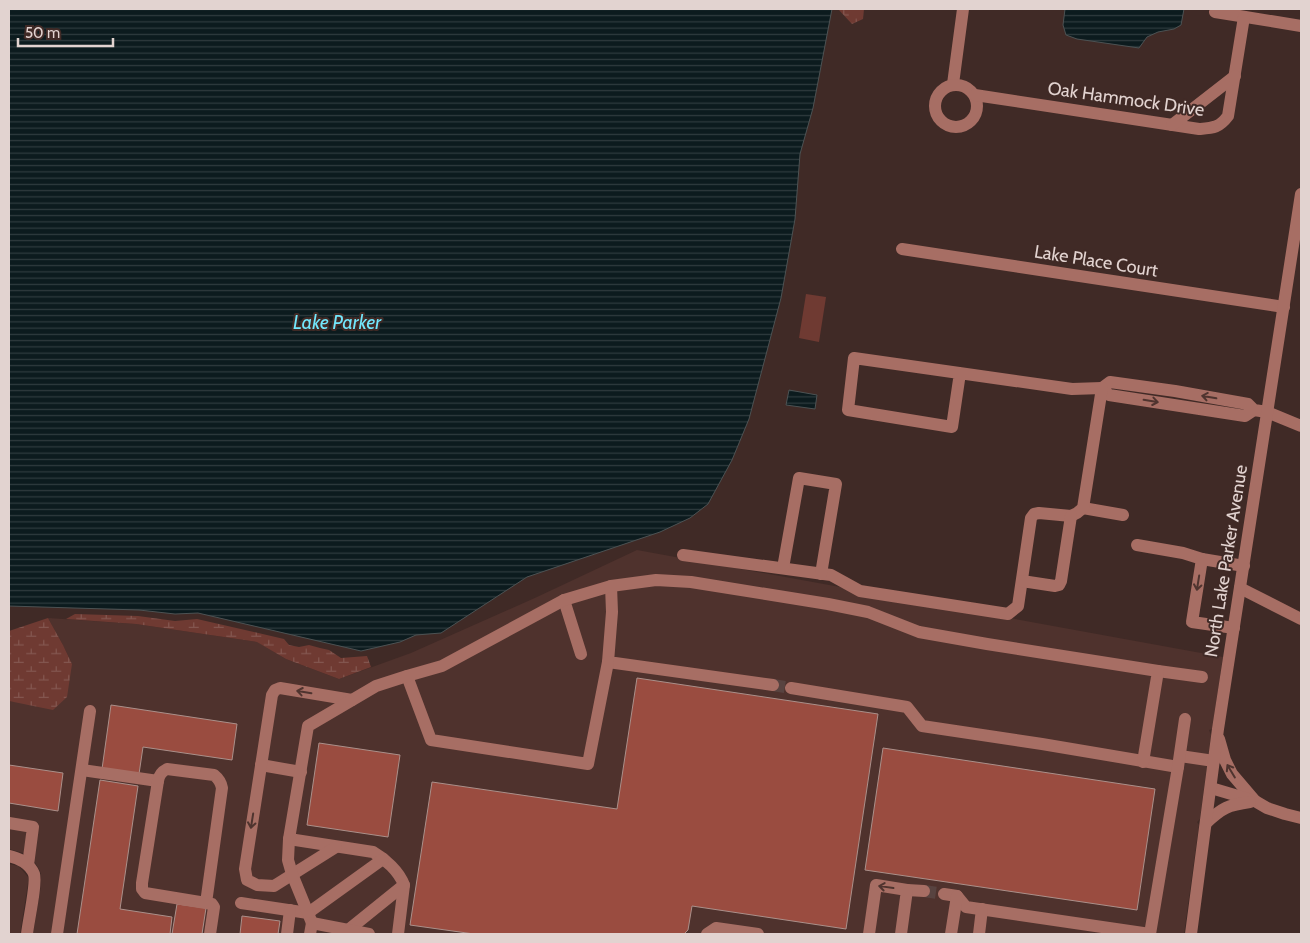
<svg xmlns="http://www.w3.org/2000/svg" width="1310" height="943" font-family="Cabin,sans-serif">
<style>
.built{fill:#4f322d}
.wetland{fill:url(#wetland-marsh)}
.park{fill:#6f3a32}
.water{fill:url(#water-rules);stroke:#4c5253}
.building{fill:#9a4c40;stroke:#ab908a}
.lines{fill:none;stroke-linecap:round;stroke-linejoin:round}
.minor-tunnel{stroke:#584340;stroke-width:12;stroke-dasharray:12 6;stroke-linecap:butt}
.minor{stroke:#a76e64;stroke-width:12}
.oneway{stroke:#4f342f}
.labels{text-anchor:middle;stroke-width:4;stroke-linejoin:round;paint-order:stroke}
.street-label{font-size:18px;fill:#e2d3d0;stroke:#402a26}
.water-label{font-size:19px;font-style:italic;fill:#72e7fc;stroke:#402a26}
</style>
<defs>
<pattern id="wetland-marsh" width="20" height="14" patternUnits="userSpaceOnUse" patternTransform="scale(1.25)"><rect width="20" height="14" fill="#6f3a32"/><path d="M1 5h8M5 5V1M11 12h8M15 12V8" fill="none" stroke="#83564f"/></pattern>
<pattern id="water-rules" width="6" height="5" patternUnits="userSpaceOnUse" patternTransform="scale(1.25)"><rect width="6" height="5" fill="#0c1b1e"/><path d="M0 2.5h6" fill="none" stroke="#2f3b3e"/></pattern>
</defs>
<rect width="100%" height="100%" fill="#402a26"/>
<g class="built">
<path d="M 637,550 L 1223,657 L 1212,729 L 1209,730 L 1211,735 L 1200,819 L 1197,822 L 1199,825 L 1184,934 L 33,934 L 41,885 L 41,874 L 39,869 L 32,858 L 23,853 L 9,849 L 9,701 L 16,702 L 72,664 L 63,645 L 48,618 L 136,624 L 258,642 L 286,659 L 339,679 L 411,653 L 537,597 Z"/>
<path d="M 9,864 L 18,866 L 23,871 L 28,877 L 28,883 L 20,934 L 9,934 Z"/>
</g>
<g class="wetland">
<path d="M 838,9 L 864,9 L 863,19 L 852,24 Z"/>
<path d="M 75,614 L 138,616 L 175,621 L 197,619 L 284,639 L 289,645 L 299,647 L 309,645 L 320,648 L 329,650 L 341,658 L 367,656 L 371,667 L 339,679 L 286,659 L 257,642 L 136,624 L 66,619 Z"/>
<path d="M 48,618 L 63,645 L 72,664 L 67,697 L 53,710 L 9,701 L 9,631 Z"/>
</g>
<path class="park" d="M 806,294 L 826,297 L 819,342 L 799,338 Z"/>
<g class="water">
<path d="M 9,9 L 832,9 L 813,108 L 800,154 L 795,219 L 781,298 L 749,419 L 732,460 L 708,504 L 690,518 L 660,532 L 527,577 L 441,633 L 416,635 L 400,642 L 361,651 L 198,613 L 175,614 L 139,610 L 9,606 Z"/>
<path d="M 1065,9 L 1184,9 L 1181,25 L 1174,29 L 1158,32 L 1147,37 L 1139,48 L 1077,39 L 1066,35 L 1063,25 Z"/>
<path d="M 789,390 L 817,395 L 815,409 L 786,405 Z"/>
</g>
<g class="building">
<path d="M 637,678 L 878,714 L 846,929 L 692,906 L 688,930 L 684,934 L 474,934 L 410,925 L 432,782 L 617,809 Z"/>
<path d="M 111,705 L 237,724 L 232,760 L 143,747 L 139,774 L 102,769 Z"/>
<path d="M 319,743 L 400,755 L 388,837 L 307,825 Z"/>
<path d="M 883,748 L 1155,789 L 1137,910 L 865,870 Z"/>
<path d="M 9,765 L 63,773 L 58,811 L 9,803 Z"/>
<path d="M 100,780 L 138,786 L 120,909 L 172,917 L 170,934 L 77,934 Z"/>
<path d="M 177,904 L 206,908 L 202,934 L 172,934 Z"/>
<path d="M 242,916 L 280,921 L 278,934 L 240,934 Z"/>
</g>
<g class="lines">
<g class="minor-tunnel">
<path d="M 773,685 L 791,688"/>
<path d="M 924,891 L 944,894"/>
</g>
<g class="minor">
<path d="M 1215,12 L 1301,26"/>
<path d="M 953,84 L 963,9"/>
<circle cx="956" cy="106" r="21"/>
<path d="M 975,95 L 1199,129 C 1213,128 1219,128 1228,116 L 1244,17"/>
<path d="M 1172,125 L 1235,76"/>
<path d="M 902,249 L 1284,307"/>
<path d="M 1254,410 L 1248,404 L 1175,391 L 1110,382 L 1102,388 L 1109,395 L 1245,416 L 1254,410 L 1267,412 L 1301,426"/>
<path d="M 1083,508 L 1123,515"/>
<path d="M 1137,545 L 1183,553 L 1202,559"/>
<path d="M 683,555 L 831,575 L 860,591 L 1008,614 L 1018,606 L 1031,518 L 1034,514 L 1039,513 L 1071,516 L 1077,513 L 1083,508 L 1102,388 L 1072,389 L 854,358 L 848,410 L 952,427 L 960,373"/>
<path d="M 783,568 L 799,478 L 836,484 L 821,574"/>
<path d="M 1022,581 L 1055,586 L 1059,585 L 1061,581 L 1071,516"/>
<path d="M 611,586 L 612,612 L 608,662 L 773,685"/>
<path d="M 1240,588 L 1301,619"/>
<path d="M 564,600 L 581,654"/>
<path d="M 1234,628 L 1192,622 L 1202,559 L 1244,566"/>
<path d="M 1158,671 L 1202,677"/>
<path d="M 407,676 L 431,740 L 588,764 L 608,662"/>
<path d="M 791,688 L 907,707 L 922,726 L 1042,744 L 1178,767"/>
<path d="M 1219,739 L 1225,760 L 1232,774 L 1255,801"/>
<path d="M 1180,756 L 1214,761"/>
<path d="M 261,765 L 301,772"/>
<path d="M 82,770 L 158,781"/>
<path d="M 1211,788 L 1255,801 L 1267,808 L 1285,814 L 1301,818"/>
<path d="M 9,823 L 33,827 L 28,865"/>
<path d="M 1206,823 C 1222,808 1228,805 1250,802"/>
<path d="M 289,839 L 373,852 C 385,859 399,871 404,885 L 398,934"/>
<path d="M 336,847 L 274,886 L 257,885 L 247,880 L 245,869 L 272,695 L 275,690 L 280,688 L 352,700"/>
<path d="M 9,856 C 19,858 30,864 34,874 C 37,883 28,923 27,934"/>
<path d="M 907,890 L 924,891"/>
<path d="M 944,894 L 957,896 L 966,907 L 1150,934"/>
<path d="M 206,903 L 222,788 C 221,782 219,779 214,775 L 167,769 C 161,772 159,775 158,781 L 142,883 L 142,889 L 145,893 L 212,904 L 214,907 L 210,934"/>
<path d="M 241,903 L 308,913 L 383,859"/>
<path d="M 312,923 L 292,874 L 288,860 L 289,839 L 308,726 L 376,686 L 407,676 L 442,666 L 564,600 L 611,586 L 656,580 L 691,582 L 828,604 L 868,612 L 919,632 L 987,644 L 1158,671 L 1143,762"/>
<path d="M 347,931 L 404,885"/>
<path d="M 57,934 L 90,711"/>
<path d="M 287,934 L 290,910"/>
<path d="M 310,934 L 312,923 L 369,934"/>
<path d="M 707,934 L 716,928 L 758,934"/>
<path d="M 869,934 L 876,885 L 907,890 L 901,934"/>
<path d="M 951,934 L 957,896"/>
<path d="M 979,934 L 982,909"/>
<path d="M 1150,934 L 1178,767 L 1185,719"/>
<path d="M 1191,934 L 1218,729 L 1301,194"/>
</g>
</g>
<defs><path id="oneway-shaft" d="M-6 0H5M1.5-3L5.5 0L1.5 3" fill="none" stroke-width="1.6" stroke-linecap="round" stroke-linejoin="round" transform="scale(1.25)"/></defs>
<g class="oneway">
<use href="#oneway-shaft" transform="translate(1209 397) rotate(-170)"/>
<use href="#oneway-shaft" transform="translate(1151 401) rotate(9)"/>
<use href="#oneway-shaft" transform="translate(1198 583) rotate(99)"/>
<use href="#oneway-shaft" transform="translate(304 692) rotate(-171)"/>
<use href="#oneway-shaft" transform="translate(1231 771) rotate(-121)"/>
<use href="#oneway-shaft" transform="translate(252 821) rotate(99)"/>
<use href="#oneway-shaft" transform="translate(886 887) rotate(-172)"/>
</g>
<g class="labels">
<g class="street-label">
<text transform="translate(1126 99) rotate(8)" y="6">Oak Hammock Drive</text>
<text transform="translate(1096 261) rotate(9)" y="6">Lake Place Court</text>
<text transform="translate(1226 561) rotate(-81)" y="6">North Lake Parker Avenue</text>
</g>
<g class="water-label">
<text x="337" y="329">Lake Parker</text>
</g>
</g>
<rect width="1310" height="943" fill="none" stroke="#e2d3d0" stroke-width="20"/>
<path d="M18 38v8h95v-8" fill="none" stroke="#e2d3d0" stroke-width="2.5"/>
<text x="25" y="38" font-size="15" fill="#e2d3d0" stroke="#402a26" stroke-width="4" paint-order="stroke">50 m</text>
</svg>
